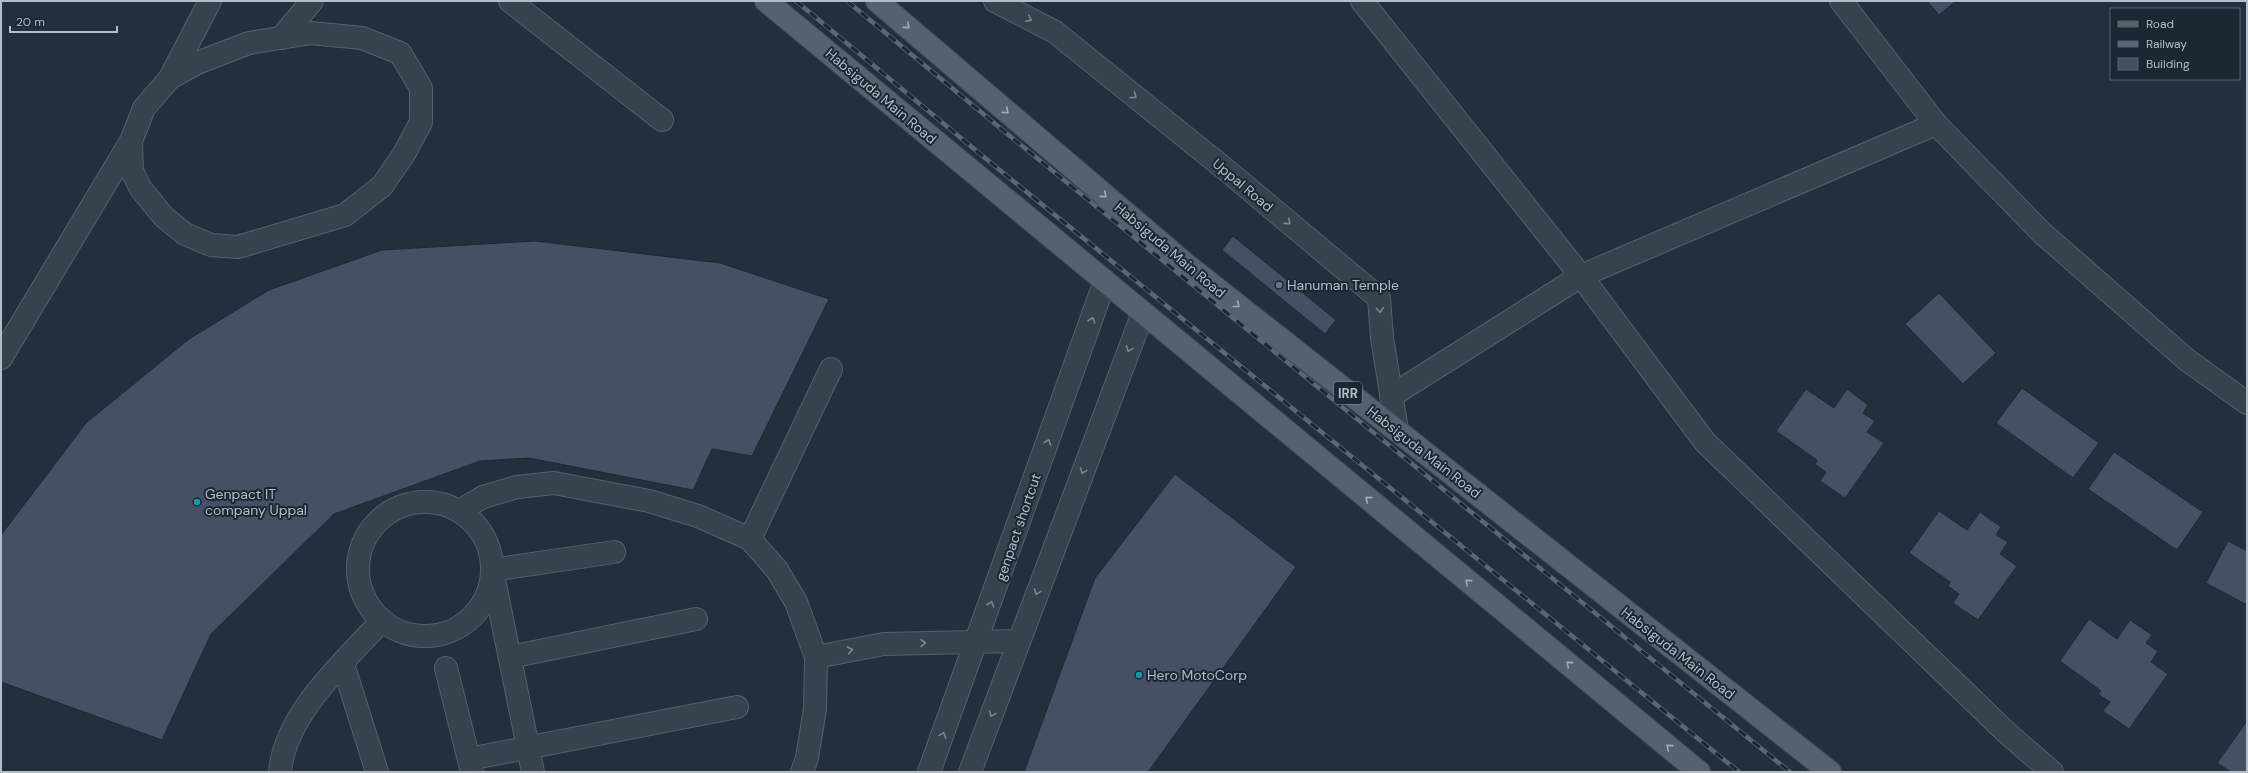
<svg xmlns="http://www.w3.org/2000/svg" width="2248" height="773" font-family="'DM Sans',sans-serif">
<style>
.building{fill:#455162;stroke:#1f2835}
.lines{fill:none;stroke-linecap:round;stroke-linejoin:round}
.minor-casing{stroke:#565f6c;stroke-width:24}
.major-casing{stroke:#414a57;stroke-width:24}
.minor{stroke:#38414e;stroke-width:22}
.major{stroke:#56606e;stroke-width:22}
.rail-casing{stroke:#5a6575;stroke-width:4.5}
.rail{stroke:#1d2633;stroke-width:3;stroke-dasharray:9;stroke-linecap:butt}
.oneway{stroke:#7c8592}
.oneway2{stroke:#a1aab7}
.worship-dot{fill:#6b7280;stroke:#1d2633;stroke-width:1.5}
.culture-dot{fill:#0f9aa8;stroke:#1d2633;stroke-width:1.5}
.labels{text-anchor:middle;stroke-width:4;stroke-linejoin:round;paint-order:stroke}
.shield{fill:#1d2633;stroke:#878f9c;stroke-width:1}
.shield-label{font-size:13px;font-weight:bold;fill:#b4bcc9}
.street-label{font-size:14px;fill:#b4bcc9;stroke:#1d2633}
.poi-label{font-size:14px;fill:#b4bcc9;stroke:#1d2633;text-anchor:start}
</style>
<rect width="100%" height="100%" fill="#242f3e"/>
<g class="building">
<path d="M 1927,1 L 1956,1 L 1939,15 Z"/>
<path d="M 1233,236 L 1336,320 L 1325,334 L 1222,250 Z"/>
<path d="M 535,241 L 720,263 L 829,299 L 752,456 L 712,449 L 693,490 L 529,458 L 480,461 L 334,514 L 211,634 L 162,740 L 1,682 L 1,535 L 86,423 L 189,339 L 269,290 L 382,250 Z"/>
<path d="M 1939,293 L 1996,353 L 1963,384 L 1905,324 Z"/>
<path d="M 2022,388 L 2099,443 L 2073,478 L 1996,423 Z"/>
<path d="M 1806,389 L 1834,408 L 1847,389 L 1868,405 L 1863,413 L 1875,421 L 1867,432 L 1884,443 L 1845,498 L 1820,481 L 1826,472 L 1815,464 L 1817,460 L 1776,431 Z"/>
<path d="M 2114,452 L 2203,512 L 2177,550 L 2088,489 Z"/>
<path d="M 1175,474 L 1296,567 L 1148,772 L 1024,772 L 1095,578 Z"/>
<path d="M 1939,511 L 1967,530 L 1980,512 L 2001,527 L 1996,535 L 2008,542 L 2000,554 L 2017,566 L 1978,620 L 1953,603 L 1959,594 L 1948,586 L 1950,582 L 1909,553 Z"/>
<path d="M 2228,541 L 2247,551 L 2247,605 L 2206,583 Z"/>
<path d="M 2089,619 L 2117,639 L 2130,620 L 2152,635 L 2146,643 L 2158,651 L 2151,662 L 2168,674 L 2129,729 L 2103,711 L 2110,702 L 2098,694 L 2101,691 L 2060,661 Z"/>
<path d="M 2247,721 L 2247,772 L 2231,772 L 2217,763 Z"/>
</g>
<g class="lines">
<defs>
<g id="minor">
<path d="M 510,1 L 662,120"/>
<path d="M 995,1 L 1055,32 L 1225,169 L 1379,298 L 1382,338 L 1397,430"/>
<path d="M 1362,1 L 1581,276 L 1705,442 L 2007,733 L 2052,772"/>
<path d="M 1841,1 L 1936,124 L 2041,232 L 2187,360 L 2247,403"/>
<path d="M 311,33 L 362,38 L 400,53 L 421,88 L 421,122 L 404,154 L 382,186 L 345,215 L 238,247 L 211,245 L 185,234 L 164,217 L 141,189 L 132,171 L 131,141 L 144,108 L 170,78 L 197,63 L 249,43 Z"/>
<path d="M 281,38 L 312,1"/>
<path d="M 170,78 L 210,1"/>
<path d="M 1,358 L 131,141"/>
<path d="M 1391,396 L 1581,276 L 1936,124"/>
<circle cx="425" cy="569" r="67"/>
<path d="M 459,511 L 483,497 L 517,487 L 554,483 L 649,501 L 698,516 L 750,539 L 777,570 L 796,602 L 816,657 L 815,709 L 807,758 L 802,772"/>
<path d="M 750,539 L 831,369"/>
<path d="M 510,657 L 696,619"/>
<path d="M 816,657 L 884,644 L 1019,641"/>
<path d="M 343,664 L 377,772"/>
<path d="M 446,668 L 472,772"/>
<path d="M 469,759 L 737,707"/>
<path d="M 280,772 C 285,713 344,663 382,620"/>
<path d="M 533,772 L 492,570 L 614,552"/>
<path d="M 929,772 L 1105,281"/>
<path d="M 970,772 L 1143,313"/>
</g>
<g id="major">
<path d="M 766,1 L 1699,772"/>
<path d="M 877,1 L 1188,266 L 1830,772"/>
</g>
</defs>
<use href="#minor" class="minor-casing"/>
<use href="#major" class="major-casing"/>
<use href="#minor" class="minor"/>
<use href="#major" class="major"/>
<defs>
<g id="rail">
<path d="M 796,1 L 985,158 L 1739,772"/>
<path d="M 847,1 L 1005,132 L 1790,772"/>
</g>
</defs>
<use href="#rail" class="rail-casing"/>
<use href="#rail" class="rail"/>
</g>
<defs><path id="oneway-chevron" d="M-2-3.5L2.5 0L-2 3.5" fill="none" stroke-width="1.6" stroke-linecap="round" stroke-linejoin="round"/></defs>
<g class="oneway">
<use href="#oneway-chevron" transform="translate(1029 19) rotate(27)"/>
<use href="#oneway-chevron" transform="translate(1134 96) rotate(39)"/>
<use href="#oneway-chevron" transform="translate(1288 222) rotate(40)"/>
<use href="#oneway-chevron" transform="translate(1380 310) rotate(86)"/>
<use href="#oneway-chevron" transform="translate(1092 320) rotate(-71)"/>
<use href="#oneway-chevron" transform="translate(1129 349) rotate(111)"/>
<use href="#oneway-chevron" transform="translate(1048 442) rotate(-71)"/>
<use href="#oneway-chevron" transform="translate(1083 471) rotate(111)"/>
<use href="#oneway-chevron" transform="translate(1037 592) rotate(111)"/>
<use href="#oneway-chevron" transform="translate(991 604) rotate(-71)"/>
<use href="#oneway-chevron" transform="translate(923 643) rotate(-1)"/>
<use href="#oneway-chevron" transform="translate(850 650) rotate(-11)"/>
<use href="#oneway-chevron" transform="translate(992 714) rotate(111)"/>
<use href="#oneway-chevron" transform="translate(943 735) rotate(-70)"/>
</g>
<g class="oneway2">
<use href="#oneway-chevron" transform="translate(907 26) rotate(40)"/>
<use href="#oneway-chevron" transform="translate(1006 111) rotate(40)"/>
<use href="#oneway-chevron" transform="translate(1104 195) rotate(40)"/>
<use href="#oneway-chevron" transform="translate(1237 305) rotate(38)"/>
<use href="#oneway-chevron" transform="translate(1368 499) rotate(-140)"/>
<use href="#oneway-chevron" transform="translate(1468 582) rotate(-140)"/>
<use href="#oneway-chevron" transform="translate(1569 664) rotate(-140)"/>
<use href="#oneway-chevron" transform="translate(1669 747) rotate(-140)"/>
</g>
<circle class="worship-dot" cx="1279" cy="285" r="4"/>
<g class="culture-dot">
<circle cx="197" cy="502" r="4"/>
<circle cx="1139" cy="675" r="4"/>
</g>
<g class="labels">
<rect class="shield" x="1334" y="382" width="28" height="22" rx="3"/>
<g class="shield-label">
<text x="1348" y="398">IRR</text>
</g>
<g class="street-label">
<text transform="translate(881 96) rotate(40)" y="5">Habsiguda Main Road</text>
<text transform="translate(1243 185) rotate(40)" y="5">Uppal Road</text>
<text transform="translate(1170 250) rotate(40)" y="5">Habsiguda Main Road</text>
<text transform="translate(1424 452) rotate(38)" y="5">Habsiguda Main Road</text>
<text transform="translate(1018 527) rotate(-71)" y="5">genpact shortcut</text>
<text transform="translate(1678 653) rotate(38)" y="5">Habsiguda Main Road</text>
</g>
<g class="poi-label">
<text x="1287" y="290">Hanuman Temple</text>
<text x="205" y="499">Genpact IT<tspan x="205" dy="16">company Uppal</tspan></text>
<text x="1147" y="680">Hero MotoCorp</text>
</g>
</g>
<rect width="2248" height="773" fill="none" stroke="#b4bcc9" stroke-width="4"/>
<rect x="2110" y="8" width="130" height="72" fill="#1d2633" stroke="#59626f"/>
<rect x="2118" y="21" width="20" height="6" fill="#56606e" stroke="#59626f"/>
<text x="2146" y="28" font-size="12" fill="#b4bcc9">Road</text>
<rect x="2118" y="41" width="20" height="6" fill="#5a6575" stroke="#59626f"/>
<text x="2146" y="48" font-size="12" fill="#b4bcc9">Railway</text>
<rect x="2118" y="58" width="20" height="12" fill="#455162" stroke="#59626f"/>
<text x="2146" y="68" font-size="12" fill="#b4bcc9">Building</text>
<path d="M10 26v6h107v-6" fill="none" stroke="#b4bcc9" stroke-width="2"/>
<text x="16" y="26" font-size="12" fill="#b4bcc9" stroke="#1d2633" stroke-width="3" paint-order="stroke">20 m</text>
</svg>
